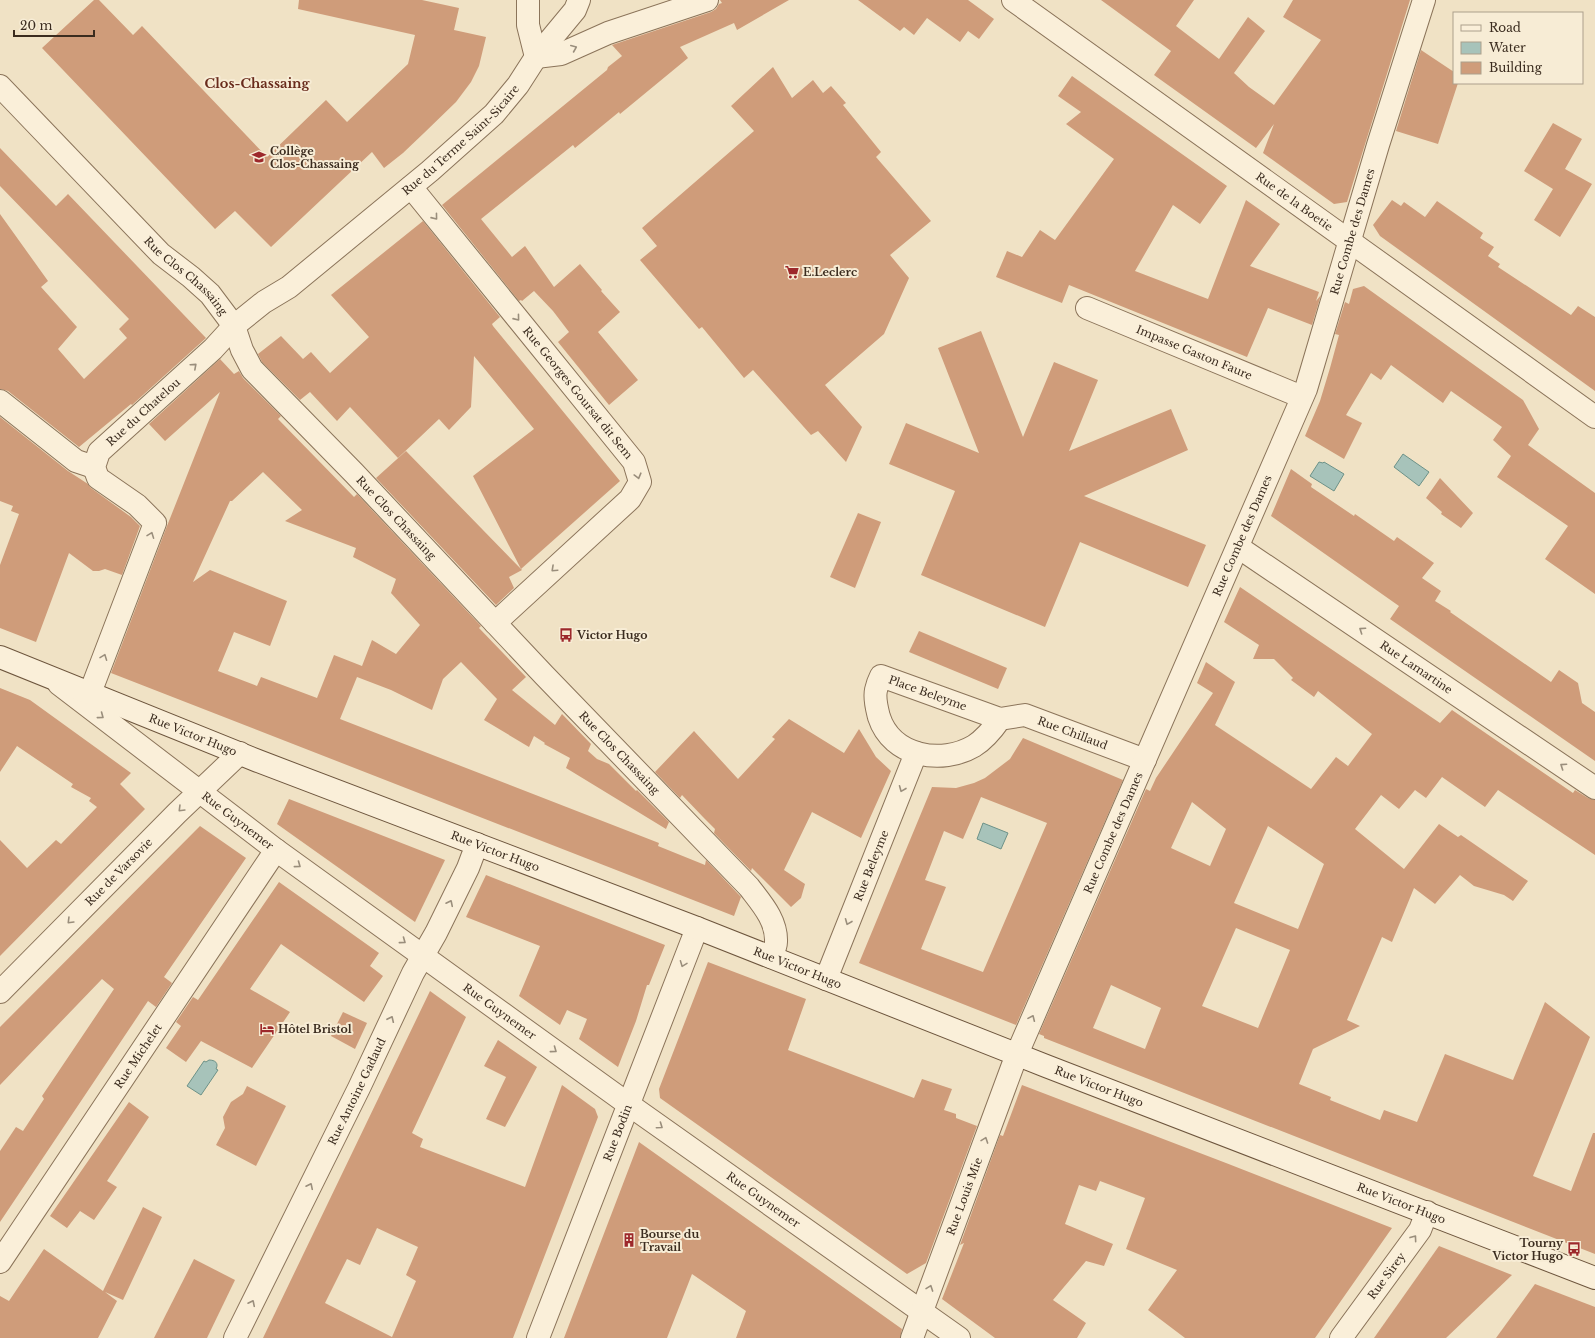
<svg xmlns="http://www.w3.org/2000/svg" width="1595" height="1338" font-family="'Libre Baskerville',serif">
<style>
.water{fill:#a7c3ba;stroke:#6d9288}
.building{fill:#cf9c7a;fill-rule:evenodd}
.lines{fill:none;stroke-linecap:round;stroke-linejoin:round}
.street-casing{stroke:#8b745a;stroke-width:24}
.secondary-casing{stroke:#6d553d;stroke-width:24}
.street{stroke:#faefd9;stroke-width:22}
.secondary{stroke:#faefd9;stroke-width:22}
.oneway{stroke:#9a8e7c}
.labels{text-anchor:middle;stroke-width:4;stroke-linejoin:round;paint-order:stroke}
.street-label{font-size:11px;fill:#3b2c1f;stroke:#f7ecd5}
.poi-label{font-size:11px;font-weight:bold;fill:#3b2c1f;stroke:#f7ecd5;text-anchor:start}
.quarter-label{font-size:13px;font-weight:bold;fill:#692b1c;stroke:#f7ecd5}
</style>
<rect width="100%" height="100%" fill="#f0e2c5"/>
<g class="water">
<path d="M 1403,454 L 1429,472 L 1419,486 L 1394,467 Z"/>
<path d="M 1319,462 L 1323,463 L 1324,462 L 1344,474 L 1334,491 L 1310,476 Z"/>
<path d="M 983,823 L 1008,833 L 1001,849 L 977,839 Z"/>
<path d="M 209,1060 C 215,1060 219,1063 216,1069 L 218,1070 L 201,1095 L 187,1086 L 204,1061 L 206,1062 Z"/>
</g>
<g class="building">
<path d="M 94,0 L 99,0 L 133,35 L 142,26 L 267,157 L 326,100 L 347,122 L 408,64 L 415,35 L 298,9 L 299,0 L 422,0 L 459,8 L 454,30 L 486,37 L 479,66 L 471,82 L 456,102 L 424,133 L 403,153 L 384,168 L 372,152 L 271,247 L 235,211 L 215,229 L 42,48 Z"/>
<path d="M 720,0 L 789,0 L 737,30 L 734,23 L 680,47 L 688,58 L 620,114 L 619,112 L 575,148 L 573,145 L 481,219 L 512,257 L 525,246 L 554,287 L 580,264 L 602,290 L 601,291 L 620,312 L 598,332 L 638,380 L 609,405 L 558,342 L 569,332 L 553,311 L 534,291 L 522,301 L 521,300 L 519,301 L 442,205 L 607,70 L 608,67 L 622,56 L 612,45 L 711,12 L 716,9 L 719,4 L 722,3 Z"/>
<path d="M 858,0 L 968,0 L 994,19 L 979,39 L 968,31 L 960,42 L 927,18 L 914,35 L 904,27 L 900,31 Z"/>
<path d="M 1101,0 L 1194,0 L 1176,26 L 1219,59 L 1248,17 L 1265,31 L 1234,73 L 1249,87 L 1274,105 L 1321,40 L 1283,17 L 1293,0 L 1410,0 L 1347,202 L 1334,204 L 1263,153 L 1274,124 L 1256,148 L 1154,75 L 1171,51 Z"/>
<path d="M 1421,50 L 1454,72 L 1454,83 L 1458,83 L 1438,144 L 1396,131 Z"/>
<path d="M 773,67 L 792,98 L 813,80 L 823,93 L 831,86 L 846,103 L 843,105 L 881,152 L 876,157 L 931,221 L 890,255 L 909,278 L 884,334 L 825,385 L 862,427 L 846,462 L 818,431 L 811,435 L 753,370 L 744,378 L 702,327 L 699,329 L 640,260 L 657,246 L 642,228 L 754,131 L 731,106 Z"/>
<path d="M 1072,76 L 1227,186 L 1200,224 L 1173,205 L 1135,271 L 1208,299 L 1246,200 L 1280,224 L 1250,266 L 1319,292 L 1316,301 L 1321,295 L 1312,325 L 1268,308 L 1247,357 L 1069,285 L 1062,303 L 996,277 L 1007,251 L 1022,257 L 1040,230 L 1055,240 L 1114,159 L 1066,124 L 1081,112 L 1058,96 Z"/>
<path d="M 1553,123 L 1582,139 L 1565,169 L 1592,184 L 1560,237 L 1534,220 L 1553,189 L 1524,171 Z"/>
<path d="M 0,148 L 56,206 L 68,194 L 206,338 L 132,405 L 131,404 L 79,447 L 8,391 L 0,389 L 0,214 L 48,281 L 41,287 L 77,327 L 58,349 L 84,379 L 127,338 L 119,329 L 129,319 L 0,186 Z"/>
<path d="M 1392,200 L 1401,206 L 1404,202 L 1425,217 L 1437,201 L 1483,233 L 1480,238 L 1494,247 L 1488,256 L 1500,264 L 1498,267 L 1571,315 L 1578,306 L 1595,317 L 1595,391 L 1380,236 L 1373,225 Z"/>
<path d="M 423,221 L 500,317 L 492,324 L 493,326 L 620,481 L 521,569 L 473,476 L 534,429 L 474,356 L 471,407 L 449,430 L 439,419 L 398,458 L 350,407 L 337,421 L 310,392 L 300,400 L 262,362 L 258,354 L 281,336 L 303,359 L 311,352 L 330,373 L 369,337 L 331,295 Z"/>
<path d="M 1364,286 L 1523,400 L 1539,429 L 1528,445 L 1595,493 L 1595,594 L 1545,559 L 1568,526 L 1497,477 L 1511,456 L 1493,440 L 1502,427 L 1451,391 L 1443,403 L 1391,365 L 1381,380 L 1371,373 L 1346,415 L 1362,423 L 1344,459 L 1305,436 L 1320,401 L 1330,368 L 1339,335 L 1335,334 L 1345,302 L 1349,304 L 1353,289 Z"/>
<path d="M 981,331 L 1023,437 L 1054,362 L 1098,380 L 1069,451 L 1171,409 L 1188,450 L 1084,496 L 1206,545 L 1188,587 L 1080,542 L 1045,627 L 921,575 L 955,491 L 889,464 L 906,423 L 979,453 L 938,348 Z"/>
<path d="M 220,359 L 234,374 L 239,371 L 243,378 L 281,416 L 278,419 L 354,497 L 357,494 L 481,626 L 479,628 L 526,677 L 512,690 L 555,725 L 562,714 L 591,744 L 588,751 L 597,759 L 609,764 L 636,791 L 637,790 L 669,822 L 666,829 L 566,768 L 570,758 L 544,744 L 545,743 L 534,736 L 529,747 L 484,720 L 497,699 L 461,662 L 443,679 L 432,710 L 391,690 L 357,677 L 340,719 L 659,843 L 658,846 L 705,865 L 706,860 L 741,897 L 734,916 L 111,673 L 167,526 L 220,392 L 165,441 L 149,424 ZM 263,472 L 302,510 L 285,521 L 356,548 L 353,557 L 396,579 L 391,593 L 420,625 L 396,654 L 372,640 L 362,666 L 334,655 L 317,698 L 261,677 L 257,686 L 218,671 L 234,632 L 270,646 L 287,601 L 210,570 L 193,582 L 230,501 L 232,501 Z"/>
<path d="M 0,417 L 68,471 L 88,484 L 91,488 L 131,517 L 140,526 L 122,575 L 105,569 L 99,571 L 93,571 L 69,553 L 36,642 L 0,628 L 0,565 L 19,514 L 11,511 L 13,506 L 0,501 Z"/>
<path d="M 406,451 L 522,570 L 509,577 L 514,588 L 496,605 L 376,478 Z"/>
<path d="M 1291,469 L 1312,484 L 1311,487 L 1354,516 L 1355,514 L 1394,541 L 1397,537 L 1434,563 L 1422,578 L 1441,591 L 1435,601 L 1451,611 L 1450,612 L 1551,682 L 1559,670 L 1578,683 L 1582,703 L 1595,712 L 1595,761 L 1390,619 L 1399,606 L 1271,516 Z"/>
<path d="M 1440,478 L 1473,513 L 1461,528 L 1441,514 L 1442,512 L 1426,498 Z"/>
<path d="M 858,513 L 881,522 L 855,588 L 830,577 Z"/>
<path d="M 1240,587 L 1440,723 L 1452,710 L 1573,793 L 1575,790 L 1588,798 L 1595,800 L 1595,855 L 1498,790 L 1485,807 L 1442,777 L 1426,798 L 1415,790 L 1399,809 L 1381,795 L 1355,829 L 1404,869 L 1439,824 L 1458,837 L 1461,835 L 1528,881 L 1513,901 L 1504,895 L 1474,886 L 1460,875 L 1435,904 L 1414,888 L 1392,942 L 1382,937 L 1347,1020 L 1360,1026 L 1313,1049 L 1299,1084 L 1331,1097 L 1330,1100 L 1380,1120 L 1384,1110 L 1417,1122 L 1445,1054 L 1513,1080 L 1545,1002 L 1590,1037 L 1533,1176 L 1571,1191 L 1593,1133 L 1595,1133 L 1595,1254 L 1044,1038 L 1044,1036 L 1039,1034 L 1146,789 L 1150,791 L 1156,778 L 1213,693 L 1197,683 L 1206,662 L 1235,682 L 1215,725 L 1311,789 L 1336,757 L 1348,766 L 1372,734 L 1318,691 L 1314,697 L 1291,680 L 1293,678 L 1274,659 L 1253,659 L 1259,645 L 1224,622 ZM 1192,802 L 1226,829 L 1210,866 L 1171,848 ZM 1268,826 L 1324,864 L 1298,929 L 1234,903 ZM 1236,928 L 1290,950 L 1258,1028 L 1202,1006 ZM 1111,985 L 1161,1008 L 1145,1049 L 1093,1028 Z"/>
<path d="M 919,631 L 1007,668 L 998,689 L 909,652 Z"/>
<path d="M 0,688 L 30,700 L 131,773 L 120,784 L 145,809 L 0,956 L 0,840 L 27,868 L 56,840 L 61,844 L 97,807 L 89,801 L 91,798 L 71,787 L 73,784 L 17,746 L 0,772 Z"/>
<path d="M 789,719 L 844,753 L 859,729 L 876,757 L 891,771 L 861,838 L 812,812 L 784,870 L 805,884 L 801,898 L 791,907 L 752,868 L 751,871 L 714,833 L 715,829 L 703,817 L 682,795 L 680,798 L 655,772 L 694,731 L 738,779 L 775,739 L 772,737 Z"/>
<path d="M 1023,738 L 1123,780 L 1016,1025 L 859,963 L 932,787 L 956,788 L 974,783 L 985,778 L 1010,759 ZM 981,797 L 1047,823 L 983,972 L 921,949 L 946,887 L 925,880 L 944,831 L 963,839 Z"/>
<path d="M 289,799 L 445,860 L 415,922 L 277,824 Z"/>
<path d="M 200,826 L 246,858 L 164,977 L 172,983 L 156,1007 L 148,1001 L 0,1222 L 0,1151 L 16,1127 L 23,1131 L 44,1099 L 42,1096 L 114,989 L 102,979 L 0,1085 L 0,1027 Z"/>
<path d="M 486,875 L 665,945 L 649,985 L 647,985 L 636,1021 L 618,1067 L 579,1039 L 587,1019 L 567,1010 L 560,1025 L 519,996 L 540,946 L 466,917 Z"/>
<path d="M 279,882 L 379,953 L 370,966 L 383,976 L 364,1002 L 281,944 L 250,989 L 290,1012 L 252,1068 L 201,1041 L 186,1062 L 166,1048 L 181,1026 L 176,1022 L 193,997 L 198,1000 Z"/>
<path d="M 708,962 L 806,999 L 788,1050 L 914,1098 L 922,1079 L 952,1089 L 944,1110 L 956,1114 L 956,1118 L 977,1126 L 926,1263 L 907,1274 L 660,1098 L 659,1089 Z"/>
<path d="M 430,991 L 466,1017 L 412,1133 L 423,1139 L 420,1147 L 525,1187 L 562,1085 L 595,1109 L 598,1117 L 513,1338 L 263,1338 ZM 377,1228 L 418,1247 L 406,1275 L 416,1281 L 392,1337 L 325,1303 L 347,1259 L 360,1265 Z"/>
<path d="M 343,1012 L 367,1023 L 355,1049 L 331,1036 Z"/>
<path d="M 498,1040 L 537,1067 L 505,1127 L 486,1119 L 506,1077 L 484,1066 Z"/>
<path d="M 1022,1085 L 1226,1163 L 1392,1228 L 1315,1338 L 1185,1338 L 1148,1310 L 1177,1270 L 1126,1249 L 1145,1198 L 1100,1181 L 1096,1191 L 1079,1185 L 1065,1224 L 1113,1244 L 1104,1266 L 1086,1261 L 1053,1300 L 1086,1323 L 1077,1338 L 995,1338 L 942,1299 L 964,1243 L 960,1245 L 1000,1135 L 1003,1136 Z"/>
<path d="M 247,1086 L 286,1106 L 256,1166 L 216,1145 L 225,1128 L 223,1117 L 231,1102 L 243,1094 Z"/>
<path d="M 129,1102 L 149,1117 L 107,1181 L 117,1187 L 94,1220 L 80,1211 L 67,1228 L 50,1216 Z"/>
<path d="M 639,1142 L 902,1329 L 900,1338 L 736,1338 L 746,1311 L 692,1274 L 667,1338 L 564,1338 Z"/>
<path d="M 143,1207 L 162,1217 L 123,1300 L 105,1292 L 117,1301 L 98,1338 L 0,1338 L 0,1296 L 9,1301 L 44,1249 L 103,1291 Z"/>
<path d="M 1439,1246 L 1512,1275 L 1446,1338 L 1374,1338 Z"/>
<path d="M 194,1259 L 235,1280 L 207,1338 L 154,1338 Z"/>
<path d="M 1535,1284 L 1595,1307 L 1595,1338 L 1496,1338 Z"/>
</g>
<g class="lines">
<defs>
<g id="street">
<path d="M 528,0 L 528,25 L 536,57"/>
<path id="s1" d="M 1013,0 L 1595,417"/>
<path d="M 536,57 L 561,54 L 608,33 L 707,0"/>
<path id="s2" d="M 0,86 L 161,254 L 191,277 L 210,294 L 234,326 L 242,350 L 252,369 L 354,473 L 544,675 L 749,887 C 761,903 777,920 776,942 C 776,947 773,953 771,957"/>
<path id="s3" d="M 411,187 L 634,462 L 640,482 L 630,499 L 495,623"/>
<path id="s4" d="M 1087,308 L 1302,397"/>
<path d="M 0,401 L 76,461 L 94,467"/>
<path id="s5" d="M 1238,547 L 1595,788"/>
<path id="s6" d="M 59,684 L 276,850 L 628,1104 L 959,1338"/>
<path id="s7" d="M 90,693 L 155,523 L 137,505 L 98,478 L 94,467 L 99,452 L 213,349 L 234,326 L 264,302 L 289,287 L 430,171 L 494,114 L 518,85 L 536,57 L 575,10 L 579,0"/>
<path id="s8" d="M 1000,719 C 993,729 985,739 974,746 C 942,765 892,757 879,717 C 877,709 874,699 876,690 C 877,685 879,680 881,676 L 1000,719 L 1025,715 L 1145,760"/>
<path id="s9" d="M 826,979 L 916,753"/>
<path id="s10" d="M 0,992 L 177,813 L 240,753"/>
<path id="s11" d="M 0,1262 L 276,850"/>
<path id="s12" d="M 235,1338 L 359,1088 L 413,973 L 436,933 L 468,868 L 477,844"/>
<path id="s13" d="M 538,1338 L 697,928"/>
<path id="s14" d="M 912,1338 L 1017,1054 L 1306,389 L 1378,145 L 1424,0"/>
<path id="s15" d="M 1341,1338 L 1420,1230 L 1427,1212"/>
</g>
<g id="secondary">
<path id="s16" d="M 0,657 L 258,761 L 697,928 L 1046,1066 L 1595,1278"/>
</g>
</defs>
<use href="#street" class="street-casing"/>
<use href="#secondary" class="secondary-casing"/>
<use href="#street" class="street"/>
<use href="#secondary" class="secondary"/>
</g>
<defs><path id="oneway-chevron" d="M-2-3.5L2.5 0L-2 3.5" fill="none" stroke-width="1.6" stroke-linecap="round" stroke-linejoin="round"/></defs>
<g class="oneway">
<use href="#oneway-chevron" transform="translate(574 48) rotate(-23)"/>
<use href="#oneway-chevron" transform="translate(435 217) rotate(51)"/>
<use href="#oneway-chevron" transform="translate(517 318) rotate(51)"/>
<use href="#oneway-chevron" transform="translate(194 366) rotate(-42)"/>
<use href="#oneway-chevron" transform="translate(638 476) rotate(75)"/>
<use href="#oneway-chevron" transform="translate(151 535) rotate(-69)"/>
<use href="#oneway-chevron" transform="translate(554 569) rotate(137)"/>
<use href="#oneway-chevron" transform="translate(1362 630) rotate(-146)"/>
<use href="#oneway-chevron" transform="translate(104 657) rotate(-69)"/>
<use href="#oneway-chevron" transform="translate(101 716) rotate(37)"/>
<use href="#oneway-chevron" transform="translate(1563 766) rotate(-146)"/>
<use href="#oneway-chevron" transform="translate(902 789) rotate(112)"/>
<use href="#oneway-chevron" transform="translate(181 809) rotate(135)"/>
<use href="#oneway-chevron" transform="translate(298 865) rotate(36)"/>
<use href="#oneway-chevron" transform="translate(450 903) rotate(-64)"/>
<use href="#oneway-chevron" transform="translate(70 921) rotate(135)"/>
<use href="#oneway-chevron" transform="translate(848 922) rotate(112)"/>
<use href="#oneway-chevron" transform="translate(403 941) rotate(36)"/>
<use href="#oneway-chevron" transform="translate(683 964) rotate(111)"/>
<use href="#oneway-chevron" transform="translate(1032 1018) rotate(-66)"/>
<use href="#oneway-chevron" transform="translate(391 1019) rotate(-65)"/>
<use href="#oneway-chevron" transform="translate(554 1050) rotate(36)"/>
<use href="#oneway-chevron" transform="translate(660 1126) rotate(35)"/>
<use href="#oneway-chevron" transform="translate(985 1140) rotate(-70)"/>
<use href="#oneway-chevron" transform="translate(310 1186) rotate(-64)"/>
<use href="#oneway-chevron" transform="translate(1414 1238) rotate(-54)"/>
<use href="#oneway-chevron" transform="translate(930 1288) rotate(-70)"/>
<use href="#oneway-chevron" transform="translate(252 1303) rotate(-64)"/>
</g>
<defs>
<symbol id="school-bare" viewBox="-9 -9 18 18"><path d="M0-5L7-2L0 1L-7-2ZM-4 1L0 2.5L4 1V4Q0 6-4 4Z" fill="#9d282b" stroke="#f7ecd5" stroke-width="2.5" paint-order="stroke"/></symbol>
<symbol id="supermarket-bare" viewBox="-9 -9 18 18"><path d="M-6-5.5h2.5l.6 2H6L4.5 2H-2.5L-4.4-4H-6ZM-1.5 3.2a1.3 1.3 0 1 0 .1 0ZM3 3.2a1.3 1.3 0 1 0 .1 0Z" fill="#9d282b" stroke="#f7ecd5" stroke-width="2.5" paint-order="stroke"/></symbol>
<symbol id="bus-bare" viewBox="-9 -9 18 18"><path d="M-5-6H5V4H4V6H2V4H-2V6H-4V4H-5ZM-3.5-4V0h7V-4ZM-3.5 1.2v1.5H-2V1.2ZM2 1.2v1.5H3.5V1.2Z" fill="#9d282b" stroke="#f7ecd5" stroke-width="2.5" paint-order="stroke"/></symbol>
<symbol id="hotel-bare" viewBox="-9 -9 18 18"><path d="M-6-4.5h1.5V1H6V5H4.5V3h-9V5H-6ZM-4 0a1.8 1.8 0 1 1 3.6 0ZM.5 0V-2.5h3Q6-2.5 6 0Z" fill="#9d282b" stroke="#f7ecd5" stroke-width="2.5" paint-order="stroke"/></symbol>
<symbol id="building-bare" viewBox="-9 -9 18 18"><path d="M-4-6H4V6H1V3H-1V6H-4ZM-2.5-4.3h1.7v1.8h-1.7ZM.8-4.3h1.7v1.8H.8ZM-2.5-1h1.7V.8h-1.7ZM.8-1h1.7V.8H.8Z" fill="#9d282b" stroke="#f7ecd5" stroke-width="2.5" paint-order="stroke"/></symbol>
</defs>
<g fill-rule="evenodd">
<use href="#school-bare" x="249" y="147" width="20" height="20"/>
<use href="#supermarket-bare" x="782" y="262" width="20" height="20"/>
<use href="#bus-bare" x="556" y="625" width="20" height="20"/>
<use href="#hotel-bare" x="257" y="1019" width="20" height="20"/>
<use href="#building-bare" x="619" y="1230" width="20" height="20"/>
<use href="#bus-bare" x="1564" y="1239" width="20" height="20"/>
</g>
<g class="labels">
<g class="street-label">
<text dy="4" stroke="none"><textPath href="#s7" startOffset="761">Rue du Terme Saint-Sicaire</textPath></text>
<text dy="4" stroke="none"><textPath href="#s1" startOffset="346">Rue de la Boetie</textPath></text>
<text dy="4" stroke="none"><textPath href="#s14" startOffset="1192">Rue Combe des Dames</textPath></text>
<text dy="4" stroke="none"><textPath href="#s2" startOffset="266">Rue Clos Chassaing</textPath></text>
<text dy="4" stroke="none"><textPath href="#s4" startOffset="116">Impasse Gaston Faure</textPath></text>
<text dy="4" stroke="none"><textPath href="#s3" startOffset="265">Rue Georges Goursat dit Sem</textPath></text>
<text dy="4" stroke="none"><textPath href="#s7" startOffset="342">Rue du Chatelou</textPath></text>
<text dy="4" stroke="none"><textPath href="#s2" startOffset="590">Rue Clos Chassaing</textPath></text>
<text dy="4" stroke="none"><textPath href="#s14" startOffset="868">Rue Combe des Dames</textPath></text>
<text dy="4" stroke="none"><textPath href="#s5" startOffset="215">Rue Lamartine</textPath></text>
<text dy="4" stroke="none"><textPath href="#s8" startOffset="243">Place Beleyme</textPath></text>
<text dy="4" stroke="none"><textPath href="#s8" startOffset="396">Rue Chillaud</textPath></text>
<text dy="4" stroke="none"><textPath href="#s16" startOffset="208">Rue Victor Hugo</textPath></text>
<text dy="4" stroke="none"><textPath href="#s2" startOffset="914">Rue Clos Chassaing</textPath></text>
<text dy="4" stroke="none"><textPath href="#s6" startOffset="225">Rue Guynemer</textPath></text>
<text dy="4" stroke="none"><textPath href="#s14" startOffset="544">Rue Combe des Dames</textPath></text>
<text dy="4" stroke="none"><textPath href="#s16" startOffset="532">Rue Victor Hugo</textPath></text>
<text dy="4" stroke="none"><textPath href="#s9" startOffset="122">Rue Beleyme</textPath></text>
<text dy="4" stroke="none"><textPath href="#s10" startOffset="169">Rue de Varsovie</textPath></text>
<text dy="4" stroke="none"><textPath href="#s16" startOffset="856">Rue Victor Hugo</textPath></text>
<text dy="4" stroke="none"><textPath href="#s6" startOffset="549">Rue Guynemer</textPath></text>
<text dy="4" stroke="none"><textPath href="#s11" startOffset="248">Rue Michelet</textPath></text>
<text dy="4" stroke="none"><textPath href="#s16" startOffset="1180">Rue Victor Hugo</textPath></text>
<text dy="4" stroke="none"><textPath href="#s12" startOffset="275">Rue Antoine Gadaud</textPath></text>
<text dy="4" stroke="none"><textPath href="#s13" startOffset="220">Rue Bodin</textPath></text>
<text dy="4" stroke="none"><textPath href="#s14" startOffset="151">Rue Louis Mie</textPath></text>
<text dy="4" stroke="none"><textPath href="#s6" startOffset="873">Rue Guynemer</textPath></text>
<text dy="4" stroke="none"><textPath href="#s16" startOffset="1504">Rue Victor Hugo</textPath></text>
<text dy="4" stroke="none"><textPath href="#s15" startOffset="77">Rue Sirey</textPath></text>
</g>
<g class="poi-label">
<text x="270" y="155">Collège<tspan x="270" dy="13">Clos-Chassaing</tspan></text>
<text x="803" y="276">E.Leclerc</text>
<text x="577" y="639">Victor Hugo</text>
<text x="278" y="1033">Hôtel Bristol</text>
<text x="640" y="1238">Bourse du<tspan x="640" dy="13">Travail</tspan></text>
<text x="1563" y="1247" text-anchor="end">Tourny<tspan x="1563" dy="13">Victor Hugo</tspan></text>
</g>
<g class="quarter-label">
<text x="257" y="88">Clos-Chassaing</text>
</g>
</g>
<rect x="1453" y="12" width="130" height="72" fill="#f7ecd5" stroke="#ac9f8c"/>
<rect x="1461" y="25" width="20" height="6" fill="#faefd9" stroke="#ac9f8c"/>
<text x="1489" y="32" font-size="12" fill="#3b2c1f">Road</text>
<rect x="1461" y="42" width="20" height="12" fill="#a7c3ba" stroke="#ac9f8c"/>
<text x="1489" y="52" font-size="12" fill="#3b2c1f">Water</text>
<rect x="1461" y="62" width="20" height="12" fill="#cf9c7a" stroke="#ac9f8c"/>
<text x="1489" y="72" font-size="12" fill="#3b2c1f">Building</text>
<path d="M14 30v6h80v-6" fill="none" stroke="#3b2c1f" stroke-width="2"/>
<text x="20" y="30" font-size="12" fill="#3b2c1f" stroke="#f7ecd5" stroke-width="3" paint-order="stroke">20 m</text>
</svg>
